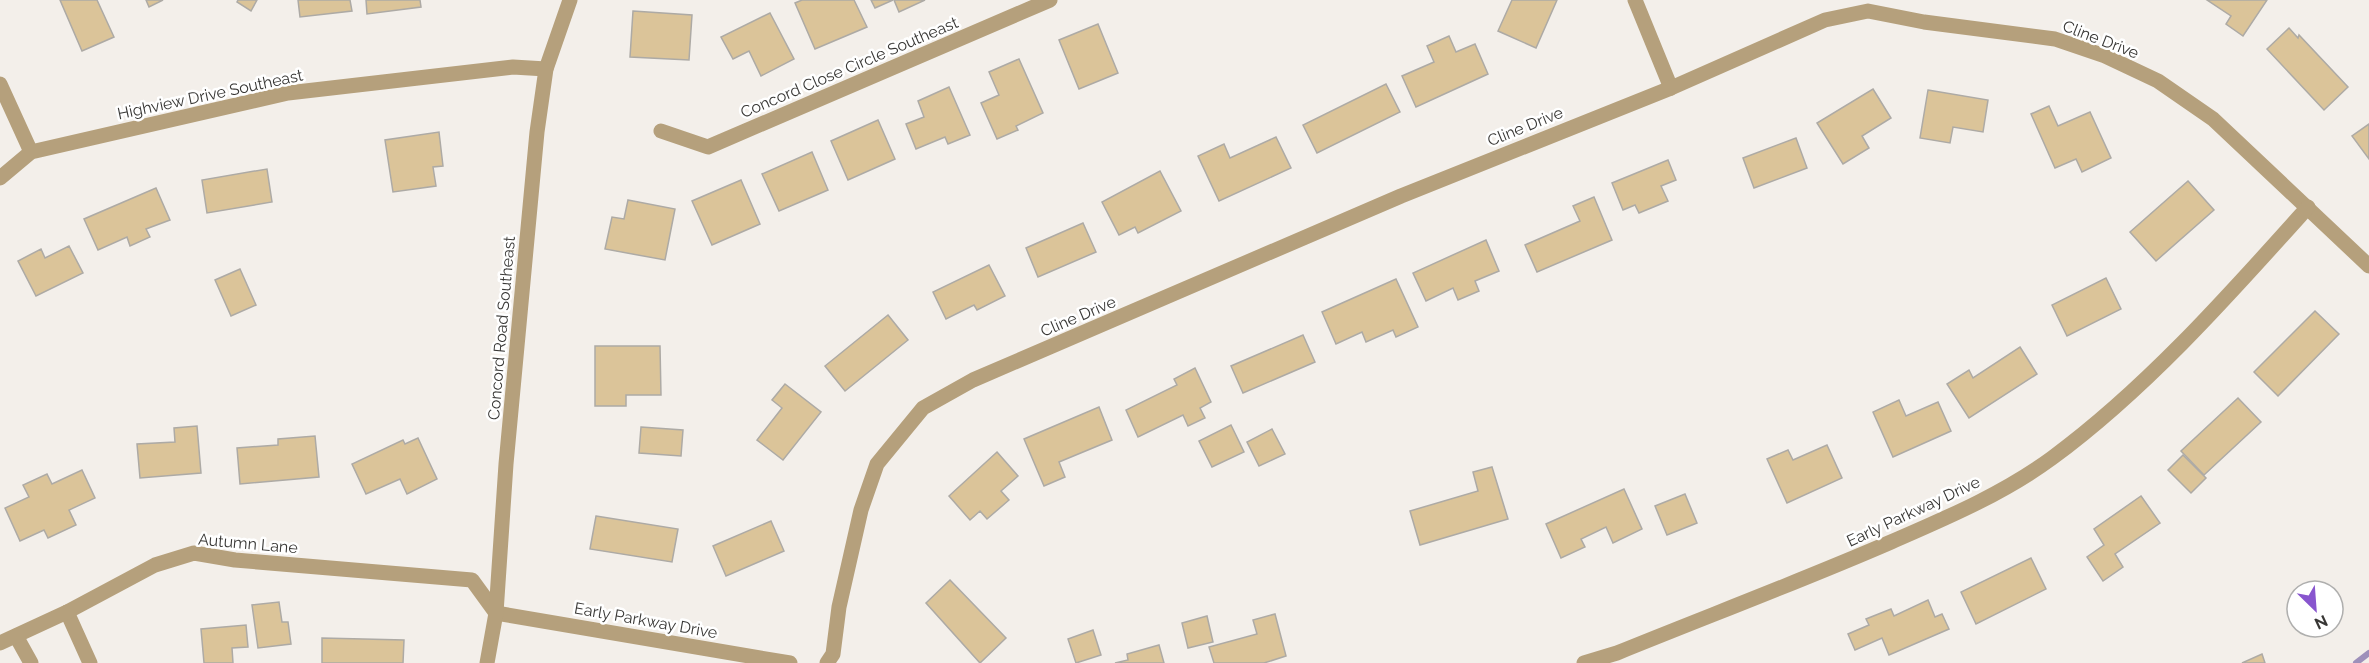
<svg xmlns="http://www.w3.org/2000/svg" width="2369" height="663" font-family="Raleway,sans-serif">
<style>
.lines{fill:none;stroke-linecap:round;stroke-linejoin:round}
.stream{stroke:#9e90ba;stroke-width:6}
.building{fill:#dbc499;stroke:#adaaa5;stroke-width:1.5}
.minor{stroke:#b5a07c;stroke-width:15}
.tertiary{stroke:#b5a07c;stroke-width:15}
.labels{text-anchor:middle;stroke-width:5;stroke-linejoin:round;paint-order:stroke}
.street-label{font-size:16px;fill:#383735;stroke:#fff}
</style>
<rect width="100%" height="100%" fill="#f3efea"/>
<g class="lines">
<path class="stream" d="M 2356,663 L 2369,653"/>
</g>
<g class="building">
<path d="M 60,0 L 97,0 L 114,37 L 82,51 Z"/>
<path d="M 146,0 L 163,0 L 149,7 Z"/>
<path d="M 238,0 L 257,0 L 251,11 L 237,2 Z"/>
<path d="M 298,0 L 350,0 L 352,11 L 300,17 Z"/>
<path d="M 366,0 L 420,0 L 421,7 L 367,14 Z"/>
<path d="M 802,0 L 854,0 L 867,27 L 815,49 L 795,3 Z"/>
<path d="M 871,0 L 893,0 L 875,8 Z"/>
<path d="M 894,0 L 925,0 L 899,12 Z"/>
<path d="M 1512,0 L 1557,0 L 1536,48 L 1498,31 Z"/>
<path d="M 2207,0 L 2267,0 L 2243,36 L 2226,24 L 2231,16 Z"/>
<path d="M 633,11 L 692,15 L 689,60 L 630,57 Z"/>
<path d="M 770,13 L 794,59 L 761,76 L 749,51 L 733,59 L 721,37 Z"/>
<path d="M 1098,24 L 1118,73 L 1079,89 L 1059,40 Z"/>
<path d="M 2289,28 L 2298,38 L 2299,35 L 2348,87 L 2324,110 L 2267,49 Z"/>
<path d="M 1449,36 L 1456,52 L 1475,44 L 1488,74 L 1416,107 L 1402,76 L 1434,62 L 1427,46 Z"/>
<path d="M 1019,59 L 1043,113 L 1016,126 L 1018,130 L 997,139 L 981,103 L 999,95 L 989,72 Z"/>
<path d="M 1386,84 L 1400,112 L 1317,153 L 1303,125 Z"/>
<path d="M 949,87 L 970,135 L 948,144 L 945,137 L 916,149 L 906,124 L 924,117 L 918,101 Z"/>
<path d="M 1873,89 L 1891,118 L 1862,136 L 1869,148 L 1843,164 L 1817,123 Z"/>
<path d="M 1928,90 L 1988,100 L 1983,132 L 1953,127 L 1950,143 L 1920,138 Z"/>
<path d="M 2049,106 L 2058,126 L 2090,112 L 2111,158 L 2082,172 L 2076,159 L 2055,168 L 2031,114 Z"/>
<path d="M 878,120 L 895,159 L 848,180 L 831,141 Z"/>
<path d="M 2369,124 L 2369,159 L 2352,136 Z"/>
<path d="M 439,132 L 443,166 L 433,167 L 436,186 L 393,192 L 385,140 Z"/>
<path d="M 1276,137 L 1291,168 L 1219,201 L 1198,156 L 1224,144 L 1230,158 Z"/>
<path d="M 1796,138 L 1807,168 L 1754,188 L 1743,158 Z"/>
<path d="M 812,152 L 828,190 L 779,211 L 762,174 Z"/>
<path d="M 1668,160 L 1676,180 L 1661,186 L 1668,201 L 1639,213 L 1635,205 L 1623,210 L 1612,183 Z"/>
<path d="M 267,169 L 272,202 L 207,213 L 202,180 Z"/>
<path d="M 1160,171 L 1181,211 L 1138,233 L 1135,227 L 1119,235 L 1102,202 Z"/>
<path d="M 741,180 L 760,224 L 712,245 L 692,201 Z"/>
<path d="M 2188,181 L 2214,210 L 2156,261 L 2130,232 Z"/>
<path d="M 156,188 L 170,220 L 146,229 L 150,237 L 130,246 L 127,237 L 98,250 L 84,219 Z"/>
<path d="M 1594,197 L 1612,240 L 1537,272 L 1525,245 L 1580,221 L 1573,206 Z"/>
<path d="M 628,200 L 675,209 L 665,260 L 605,249 L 612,217 L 624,219 Z"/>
<path d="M 1083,223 L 1096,252 L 1038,277 L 1026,248 Z"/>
<path d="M 1486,240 L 1499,271 L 1475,281 L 1479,291 L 1458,300 L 1453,288 L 1426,301 L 1413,273 Z"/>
<path d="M 69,246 L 83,273 L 36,296 L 18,261 L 41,249 L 45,258 Z"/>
<path d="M 989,265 L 1005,296 L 977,310 L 974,305 L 946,319 L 933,292 Z"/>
<path d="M 240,269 L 256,305 L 231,316 L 215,280 Z"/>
<path d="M 2106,278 L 2121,309 L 2067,336 L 2052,305 Z"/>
<path d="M 1396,279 L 1418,327 L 1396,337 L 1393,330 L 1366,342 L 1362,332 L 1336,344 L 1322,312 Z"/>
<path d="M 2315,311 L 2339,334 L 2278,396 L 2254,372 Z"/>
<path d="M 888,315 L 908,340 L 845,391 L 825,366 Z"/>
<path d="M 1303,335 L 1315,362 L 1243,393 L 1231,366 Z"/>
<path d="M 595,346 L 660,346 L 661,395 L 626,395 L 626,406 L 595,406 Z"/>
<path d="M 2020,347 L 2037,374 L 1969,418 L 1947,384 L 1969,370 L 1973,378 Z"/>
<path d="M 1195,368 L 1211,402 L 1200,408 L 1205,418 L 1188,426 L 1183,415 L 1138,437 L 1126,410 L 1177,385 L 1174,379 Z"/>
<path d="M 785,384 L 821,412 L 783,460 L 757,440 L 782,408 L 772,400 Z"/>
<path d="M 2238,398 L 2261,422 L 2204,475 L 2181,451 Z"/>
<path d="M 1899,400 L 1906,416 L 1938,402 L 1951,431 L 1893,457 L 1873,412 Z"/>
<path d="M 1099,407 L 1112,440 L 1059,462 L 1065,477 L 1044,486 L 1024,439 Z"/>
<path d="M 1231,425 L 1244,452 L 1212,467 L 1199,441 Z"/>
<path d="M 197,426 L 201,473 L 140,478 L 137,444 L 175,442 L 174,428 Z"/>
<path d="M 641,427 L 683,430 L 681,456 L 639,453 Z"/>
<path d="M 1272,429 L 1285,454 L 1259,466 L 1247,442 Z"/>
<path d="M 315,436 L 319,477 L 240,484 L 237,448 L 278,445 L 278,439 Z"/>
<path d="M 418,438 L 437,479 L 407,494 L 400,479 L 366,494 L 352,464 L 403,440 L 405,444 Z"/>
<path d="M 1827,445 L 1842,478 L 1787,503 L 1767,459 L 1788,450 L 1793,460 Z"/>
<path d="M 997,452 L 1018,476 L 1001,491 L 1009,500 L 987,519 L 980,511 L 970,520 L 949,496 Z"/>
<path d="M 2183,455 L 2206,478 L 2191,493 L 2168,470 Z"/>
<path d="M 1492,467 L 1508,519 L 1420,545 L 1410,511 L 1478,491 L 1473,472 Z"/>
<path d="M 82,470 L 95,498 L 69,510 L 76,525 L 48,538 L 44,530 L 20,541 L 5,508 L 29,497 L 23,485 L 47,474 L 52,484 Z"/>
<path d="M 1624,489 L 1642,529 L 1613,543 L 1606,527 L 1581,539 L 1585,547 L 1561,558 L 1546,524 Z"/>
<path d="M 1685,494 L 1697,523 L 1667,535 L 1655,506 Z"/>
<path d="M 2141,496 L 2160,523 L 2115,554 L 2123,567 L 2103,581 L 2087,557 L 2104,545 L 2094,529 Z"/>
<path d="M 596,516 L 678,529 L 672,562 L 590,549 Z"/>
<path d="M 771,521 L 784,551 L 726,576 L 713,546 Z"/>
<path d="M 2031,558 L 2046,589 L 1976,624 L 1961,592 Z"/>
<path d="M 950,580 L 1006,638 L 980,663 L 926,603 Z"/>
<path d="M 1928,600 L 1935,617 L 1942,614 L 1949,629 L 1889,655 L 1882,638 L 1855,650 L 1848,634 L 1869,625 L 1866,619 L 1891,609 L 1894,616 Z"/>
<path d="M 279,602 L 282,622 L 288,622 L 291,644 L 258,648 L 252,605 Z"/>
<path d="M 1275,614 L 1286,656 L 1264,663 L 1214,663 L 1209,647 L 1257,634 L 1253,620 Z"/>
<path d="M 1207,616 L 1213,642 L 1188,648 L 1182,623 Z"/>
<path d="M 246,625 L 248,647 L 232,648 L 233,663 L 204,663 L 201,629 Z"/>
<path d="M 1093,630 L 1101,655 L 1076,663 L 1068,639 Z"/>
<path d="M 322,638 L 404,640 L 403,663 L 322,663 Z"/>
<path d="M 1159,645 L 1164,663 L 1115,663 L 1128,660 L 1127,654 Z"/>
<path d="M 2262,654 L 2265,663 L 2242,663 Z"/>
</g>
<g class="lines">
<g class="minor">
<path d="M 1635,0 L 1671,88"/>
<path d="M 0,84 L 31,152"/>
<path d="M 661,131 L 708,147 L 1050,0"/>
<path d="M 0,178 L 31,152 L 288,93 L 513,67 L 546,69"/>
<path d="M 67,612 L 90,663"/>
<path d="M 16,636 L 31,663"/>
<path d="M 0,643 L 67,612 L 155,565 L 194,553 L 235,560 L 472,580 L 496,613 L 790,663"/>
<path d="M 827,663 L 833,654 L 839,607 L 861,510 L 877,464 L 923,408 L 973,380 L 1401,196 L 1671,88 L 1825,20 L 1868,11 L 1924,22 L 2055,39 L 2105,56 L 2158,81 L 2213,119 L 2369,266"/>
<path d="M 1584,663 L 1617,653 C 1708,616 1801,581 1891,542 C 1946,518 2003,494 2052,458 C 2146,389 2230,294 2308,207"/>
</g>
<path class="tertiary" d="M 487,663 L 496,613 L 506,464 L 537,132 L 546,69 L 570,0"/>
</g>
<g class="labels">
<g class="street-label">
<text transform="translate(2101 39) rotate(21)" y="6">Cline Drive</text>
<text transform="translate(849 67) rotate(-23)" y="6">Concord Close Circle Southeast</text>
<text transform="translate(210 94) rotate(-12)" y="6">Highview Drive Southeast</text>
<text transform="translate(1525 126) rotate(-22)" y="6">Cline Drive</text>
<text transform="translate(1078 316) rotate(-23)" y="6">Cline Drive</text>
<text transform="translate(501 328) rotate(-85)" y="6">Concord Road Southeast</text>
<text transform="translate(1913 511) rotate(-25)" y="6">Early Parkway Drive</text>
<text transform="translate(248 543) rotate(5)" y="6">Autumn Lane</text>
<text transform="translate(646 620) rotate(10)" y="6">Early Parkway Drive</text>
</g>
</g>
<g transform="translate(2315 609) rotate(155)"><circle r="28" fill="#ffffff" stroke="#afafae" stroke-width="1.5"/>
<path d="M0-4.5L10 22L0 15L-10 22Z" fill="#8855ce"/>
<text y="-9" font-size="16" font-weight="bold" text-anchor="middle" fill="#383735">N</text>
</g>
</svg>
